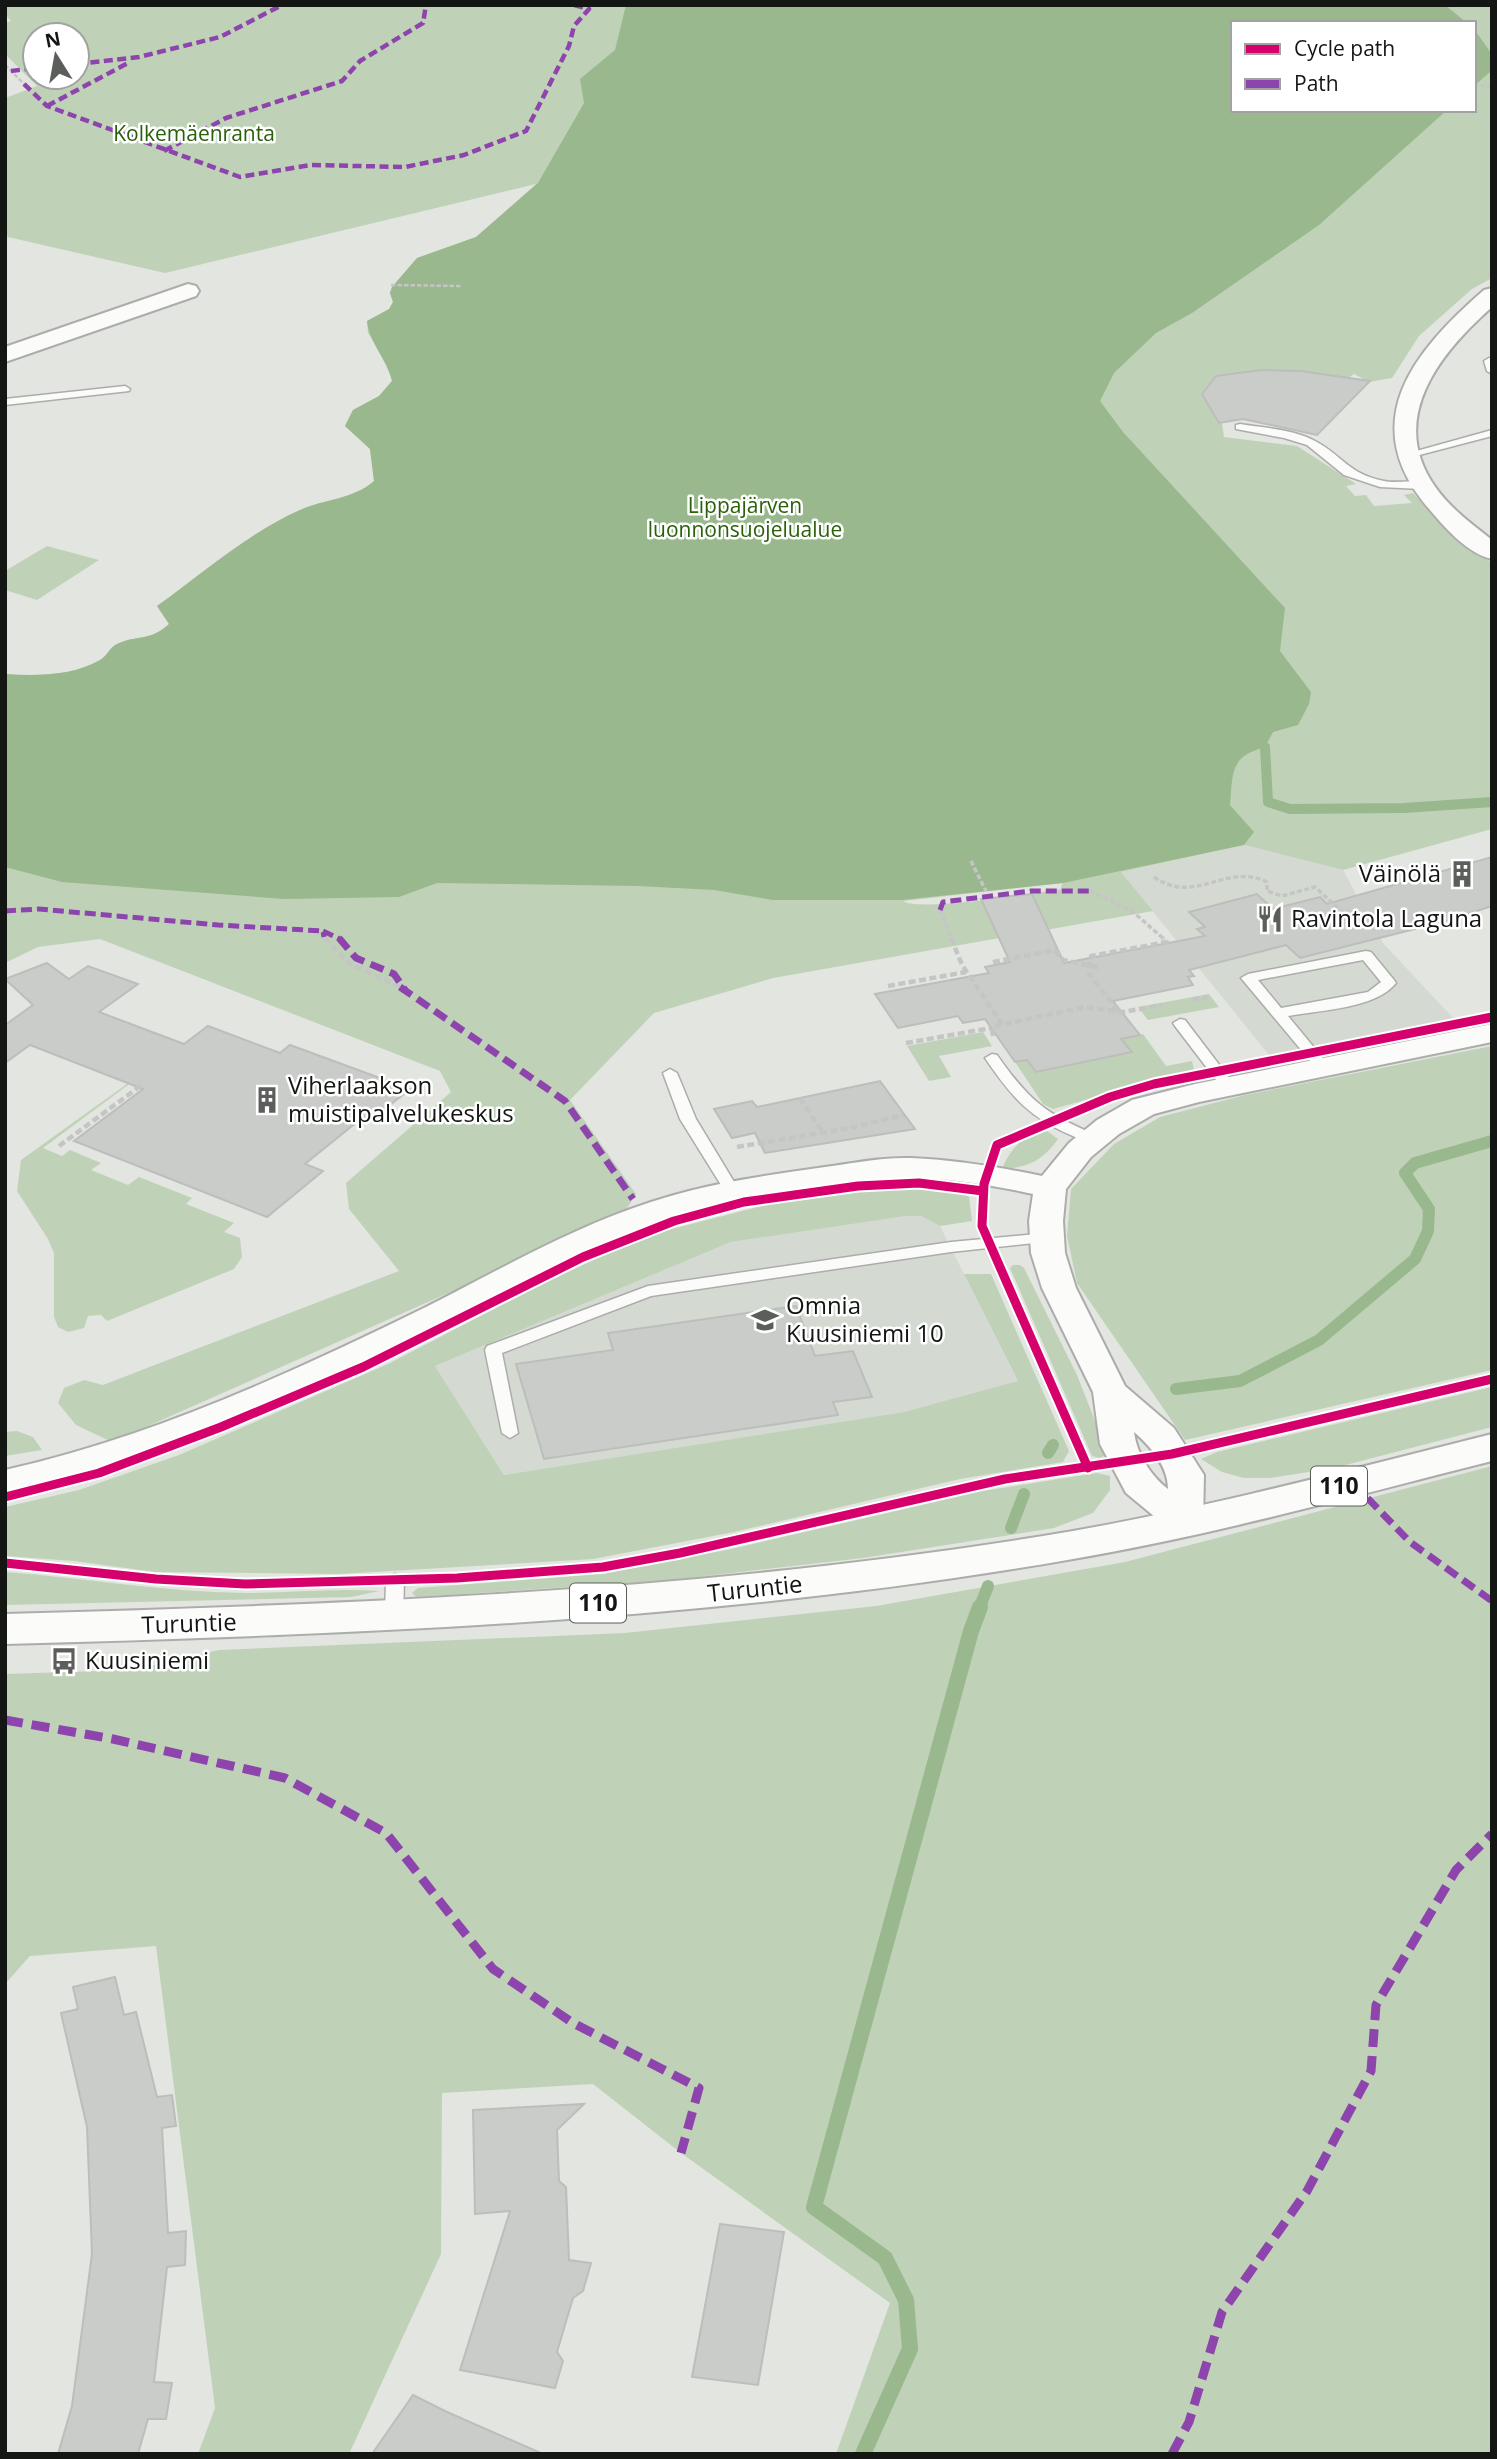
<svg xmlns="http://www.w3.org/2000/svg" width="1497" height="2459" font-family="'Open Sans',sans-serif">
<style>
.built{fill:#d4dad1}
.green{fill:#bfd2b7;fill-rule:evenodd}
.water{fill:#99b88d}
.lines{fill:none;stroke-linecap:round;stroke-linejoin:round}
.stream-far2{stroke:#99b88d;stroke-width:10}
.stream-far1{stroke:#99b88d;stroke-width:12}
.stream{stroke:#99b88d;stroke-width:16}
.building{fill:#caccc9;stroke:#bcbebc;stroke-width:2}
.service-casing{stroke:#acadab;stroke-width:3}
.minor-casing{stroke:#acadab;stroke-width:4}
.primary-casing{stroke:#acadab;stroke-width:4}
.path-far2{stroke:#c5c5c5;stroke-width:2.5;stroke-dasharray:4.5 2;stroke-linecap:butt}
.path-far1{stroke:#c5c5c5;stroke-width:3.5;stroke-dasharray:5 2.5;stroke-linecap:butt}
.path{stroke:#c5c5c5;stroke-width:4.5;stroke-dasharray:7 3.5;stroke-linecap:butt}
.service{fill:#fbfbfa;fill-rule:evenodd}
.minor{fill:#fbfbfa;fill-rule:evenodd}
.primary{fill:#fbfbfa;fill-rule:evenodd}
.quiet-far3{stroke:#8e44ad;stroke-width:4.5;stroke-dasharray:9 4.5;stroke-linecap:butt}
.quiet-far2{stroke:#8e44ad;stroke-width:5;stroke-dasharray:11 5;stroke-linecap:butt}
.quiet-far1{stroke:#8e44ad;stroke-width:7;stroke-dasharray:14 7;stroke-linecap:butt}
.quiet{stroke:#8e44ad;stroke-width:9;stroke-dasharray:18 9;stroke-linecap:butt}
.cycleway-casing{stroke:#fff;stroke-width:13}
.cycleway{stroke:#d6006c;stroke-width:9}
.labels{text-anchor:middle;stroke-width:5;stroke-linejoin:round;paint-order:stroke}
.far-park-label{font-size:21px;fill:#29600a;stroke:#fff}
.shield{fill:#fff;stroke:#5a5c5a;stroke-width:2}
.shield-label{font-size:23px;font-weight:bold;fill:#141614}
.poi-label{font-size:24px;fill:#141614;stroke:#fff;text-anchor:start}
.street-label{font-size:24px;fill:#141614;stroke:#fff}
</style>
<rect width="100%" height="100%" fill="#e3e5e1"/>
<g class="built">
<path d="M 1244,845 L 1343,870 L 1383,943 L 1454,1019 L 1269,1055 L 1121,872 Z"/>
<path d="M 906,1216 L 921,1216 L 940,1226 L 1018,1382 L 904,1412 L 504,1475 L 435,1366 L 731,1242 Z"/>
</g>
<g class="green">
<path d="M 5,5 L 1492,5 L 1492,278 L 1472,289 L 1419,336 L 1392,378 L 1369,382 L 1354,374 L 1345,380 C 1303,369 1263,364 1223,382 C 1214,386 1207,388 1201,396 L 1213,398 L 1215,416 L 1222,423 L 1224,437 L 1297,446 L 1356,484 L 1346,486 L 1355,496 L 1366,495 L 1374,506 L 1412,503 L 1404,495 L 1413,493 L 1444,526 L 1492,563 L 1492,829 L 1343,870 L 1244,845 L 1121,872 L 1153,911 L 773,978 L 654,1013 L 570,1100 L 636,1194 L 622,1216 L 112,1442 L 76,1425 L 58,1403 L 64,1388 L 84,1380 L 103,1385 L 399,1271 L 349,1209 L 346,1183 L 451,1092 L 440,1071 L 100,939 L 38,947 L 5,963 L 5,674 C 36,676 72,676 100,660 C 107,656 109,649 115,645 C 137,634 148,643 169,624 L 157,606 C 203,573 248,533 300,510 C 325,499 353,499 374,481 L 370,449 L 345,426 L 353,410 L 379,396 L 392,381 L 388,363 L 368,333 L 367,321 L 390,309 L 393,302 L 390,293 L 392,287 L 417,258 L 476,237 L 536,184 L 165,273 L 8,237 L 5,234 L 5,98 L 37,86 L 5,54 L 5,23 L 11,21 L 5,14 ZM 1233,23 L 1474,23 L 1474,110 L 1233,110 ZM 35,35 L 77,35 L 77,77 L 35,77 ZM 1062,883 L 1061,889 C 1038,893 917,912 903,901 Z"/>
<path d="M 47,546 L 99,560 L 37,600 L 5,590 L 5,571 Z"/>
<path d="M 1209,994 L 1219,1007 L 1148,1020 L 1138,1007 Z"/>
<path d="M 983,1032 L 992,1046 L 939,1056 L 951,1077 L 929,1081 L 907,1046 Z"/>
<path d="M 1143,1034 L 1166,1066 L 1192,1061 L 1194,1070 L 1053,1109 L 1043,1104 L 1015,1062 L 1027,1060 L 1036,1072 L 1131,1053 L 1121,1039 Z"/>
<path d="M 1492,1046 L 1492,1370 L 1185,1440 L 1077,1283 L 1067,1236 L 1071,1189 L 1114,1144 L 1160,1117 L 1245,1095 Z"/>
<path d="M 134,1079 L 136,1079 L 43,1148 L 62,1156 L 70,1150 L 101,1163 L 91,1170 L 128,1185 L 139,1177 L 192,1198 L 186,1204 L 234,1223 L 224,1232 L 240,1238 L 242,1257 L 234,1269 L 107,1321 L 101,1315 L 88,1316 L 84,1328 L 68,1332 L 58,1327 L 54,1317 L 54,1253 L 48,1239 L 17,1191 L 21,1160 Z"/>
<path d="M 1047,1131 L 1058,1139 C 1044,1159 1030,1167 1005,1169 L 1003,1166 C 1013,1146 1024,1134 1047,1131 Z"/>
<path d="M 890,1185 L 935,1185 L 968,1190 L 972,1221 L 940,1226 L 921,1216 L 906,1216 L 731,1242 L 435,1366 L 504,1475 L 904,1412 L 1018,1381 L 964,1274 L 991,1274 L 1069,1451 L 1063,1462 L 960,1479 L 734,1532 L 593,1559 L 339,1574 L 155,1572 L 74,1561 L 5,1556 L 5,1507 L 79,1490 L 179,1455 L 388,1364 L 546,1282 L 648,1235 L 786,1200 Z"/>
<path d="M 1013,1265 L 1020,1265 L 1024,1268 L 1077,1375 L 1108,1454 L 1100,1458 L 1092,1456 L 1010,1268 Z"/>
<path d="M 1492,1387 L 1492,1427 L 1334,1468 L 1270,1478 L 1244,1478 L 1222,1472 L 1201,1459 L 1217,1452 Z"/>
<path d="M 17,1431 L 33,1437 L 42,1450 L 5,1456 L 5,1432 Z"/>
<path d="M 1492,1466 L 1492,2454 L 836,2454 L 890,2303 L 681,2153 L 593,2084 L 442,2093 L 441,2254 L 349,2454 L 198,2454 L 215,2408 L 156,1946 L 30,1956 L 5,1984 L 5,1674 L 132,1670 L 219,1650 L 625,1633 L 876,1606 L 1125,1562 Z"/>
<path d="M 1097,1473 L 1110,1476 L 1110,1490 L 1093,1513 L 1054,1528 L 863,1558 L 662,1581 L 416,1597 L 412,1593 L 418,1588 L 603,1574 L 731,1549 L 983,1491 Z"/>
<path d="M 5,1572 C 85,1578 165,1592 245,1593 C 290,1593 334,1588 379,1591 L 351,1597 L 5,1605 Z"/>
</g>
<g class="water">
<path d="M 626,5 L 1445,5 L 1467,23 L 1233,23 L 1233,110 L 1447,110 L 1319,225 L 1192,313 L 1156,333 L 1114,373 L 1100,401 L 1123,432 L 1285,608 L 1280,651 L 1311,692 L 1309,704 L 1298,725 L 1273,732 L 1265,747 C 1229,757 1233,773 1230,805 L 1254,832 L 1244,845 L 1063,883 L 902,900 L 773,900 L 714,890 L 638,886 L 437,883 L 399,897 L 284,899 L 62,882 L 5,867 L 5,674 C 36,676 73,676 100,660 C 107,656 109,649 115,645 C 136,634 150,642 169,624 L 157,606 C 203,573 248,533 300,510 C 325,499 354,499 374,481 L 370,449 L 345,426 L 353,410 L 379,396 L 392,381 C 386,357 369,343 367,321 L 389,309 L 393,302 L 390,293 L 392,287 L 417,258 L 476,237 L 538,183 L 584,103 L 580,79 L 615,50 Z"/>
<path d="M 1474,29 L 1491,53 L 1490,72 L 1474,86 Z"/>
</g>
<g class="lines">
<path class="stream-far2" d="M 1265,747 L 1268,802 L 1290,809 L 1404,808 L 1492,802"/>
<g class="stream-far1">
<path d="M 1176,1389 L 1240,1381 L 1319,1340 L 1415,1259 L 1428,1231 L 1429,1209 L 1405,1173 L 1415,1163 L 1492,1141"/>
<path d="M 1048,1453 L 1053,1445"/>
<path d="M 1011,1528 L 1024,1494"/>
<path d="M 979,1609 L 988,1586"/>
</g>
<path class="stream" d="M 863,2454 L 910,2349 L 906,2300 L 885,2258 L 814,2207 L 971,1631 L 980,1607"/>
</g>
<g class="building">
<path d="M 1261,370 L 1300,371 L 1370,381 L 1317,435 L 1243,419 L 1219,423 L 1202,394 L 1216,376 Z"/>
<path d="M 1492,857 L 1492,906 L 1443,922 L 1300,958 L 1286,945 L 1189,970 L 1194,976 L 1188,977 L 1193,985 L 1113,1001 L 1140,1035 L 1121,1039 L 1132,1052 L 1036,1072 L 1027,1060 L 1015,1062 L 985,1019 L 963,1023 L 958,1016 L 898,1028 L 875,994 L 989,973 L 985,967 L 1010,962 L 981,899 L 1032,894 L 1064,963 L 1205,936 L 1197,929 L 1205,927 L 1189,912 L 1257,894 L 1273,909 L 1320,897 L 1327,904 Z"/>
<path d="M 47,963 L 69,979 L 88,966 L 138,984 L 99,1012 L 184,1044 L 208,1026 L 280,1053 L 290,1045 L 410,1089 L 370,1121 L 362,1118 L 305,1164 L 323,1171 L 267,1217 L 74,1141 L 143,1089 L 30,1045 L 5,1063 L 5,1025 L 33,1005 L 5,979 Z"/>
<path d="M 880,1081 L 915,1129 L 765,1153 L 755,1133 L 732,1138 L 714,1109 L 752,1101 L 757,1107 Z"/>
<path d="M 796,1306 L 815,1356 L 853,1351 L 872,1397 L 833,1402 L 838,1415 L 544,1459 L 516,1364 L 613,1350 L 608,1333 Z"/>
<path d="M 115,1977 L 124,2015 L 136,2012 L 157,2097 L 172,2095 L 176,2126 L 162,2128 L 168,2233 L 186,2231 L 185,2265 L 167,2267 L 154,2382 L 172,2383 L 166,2419 L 148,2419 L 138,2454 L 58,2454 L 72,2406 L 92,2254 L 87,2127 L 61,2013 L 78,2009 L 73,1987 Z"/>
<path d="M 584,2104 L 557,2130 L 559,2181 L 566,2187 L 569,2260 L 591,2263 L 583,2291 L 573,2298 L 557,2352 L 563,2361 L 555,2388 L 460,2370 L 510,2211 L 475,2214 L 473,2110 Z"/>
<path d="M 720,2224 L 784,2232 L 758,2385 L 692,2377 Z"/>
<path d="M 413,2395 L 447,2412 L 543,2454 L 372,2454 Z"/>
</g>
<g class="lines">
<defs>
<g id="service">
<path d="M 1489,358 L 1492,358 L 1492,374 L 1487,371 L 1484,361 Z"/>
<path d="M 125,386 L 130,389 L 129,391 L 5,405 L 5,399 Z"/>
<path d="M 1240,424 C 1264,428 1293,429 1315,441 C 1342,455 1348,474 1384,481 C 1398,484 1416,478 1427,486 L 1421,489 L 1380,487 L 1344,475 L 1307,445 L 1284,438 L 1236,429 L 1236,425 Z"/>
<path d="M 1492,430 L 1492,436 L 1408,458 L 1402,455 Z"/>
<path d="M 1366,951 L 1371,952 L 1394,980 L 1396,983 C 1375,1009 1320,1010 1288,1016 L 1330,1067 L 1323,1071 L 1318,1070 L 1241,978 L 1248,974 ZM 1363,960 L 1381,982 L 1368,992 L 1281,1008 L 1258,980 Z"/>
<path d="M 1180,1019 L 1185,1020 L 1233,1083 L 1235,1086 L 1233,1089 L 1223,1089 L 1175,1026 L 1173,1023 Z"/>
<path d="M 992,1054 L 997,1055 C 1030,1102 1047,1115 1099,1136 L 1102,1139 L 1099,1142 C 1090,1145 1082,1140 1073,1136 C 1029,1118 1011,1096 985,1058 Z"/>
<path d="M 670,1069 L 677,1073 L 696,1119 L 739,1190 L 736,1193 L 726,1193 L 680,1119 L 663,1073 Z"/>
<path d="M 1047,1233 L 1053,1235 L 1055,1238 L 1053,1241 L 951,1252 L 651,1296 L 502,1353 L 518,1433 L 510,1438 L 502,1433 L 485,1350 L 487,1346 L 648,1286 L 951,1242 Z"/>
<path d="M 395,1574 L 401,1576 L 404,1580 L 403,1617 L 400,1621 L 388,1621 L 385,1617 L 386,1580 L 389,1576 Z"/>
</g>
<g id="minor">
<path d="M 188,284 L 196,286 L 199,291 L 196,296 L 5,362 L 5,347 Z"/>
<path d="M 1492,288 L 1492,307 C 1440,353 1386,419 1436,488 C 1451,509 1472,524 1492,540 L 1492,559 C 1468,554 1445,528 1430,510 C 1354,423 1413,352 1484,290 Z"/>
<path d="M 1492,1024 L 1492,1042 L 1199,1102 L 1154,1114 L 1119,1134 L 1091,1157 L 1066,1189 L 1063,1221 L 1065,1253 L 1076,1288 L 1125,1386 L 1174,1428 L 1204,1475 L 1203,1522 L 1198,1531 L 1185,1534 L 1172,1531 L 1126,1493 L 1100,1444 L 1093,1392 L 1042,1288 L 1031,1253 L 1029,1221 L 1033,1194 C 992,1185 950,1178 908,1178 C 868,1178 828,1186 789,1192 C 749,1197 709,1203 671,1217 C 572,1254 480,1308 385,1354 C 263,1414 138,1464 5,1494 L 5,1470 C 153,1437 291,1373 426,1307 C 499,1270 573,1227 651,1202 C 705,1184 761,1176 818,1168 C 849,1164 880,1157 911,1158 C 956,1160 999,1167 1042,1176 L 1069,1143 L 1097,1120 L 1132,1100 L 1195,1084 ZM 1134,1432 C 1151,1447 1168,1466 1168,1489 C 1150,1475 1137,1454 1134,1432 Z"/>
</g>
<path id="primary" d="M 1492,1434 L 1492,1461 C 1353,1496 1214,1535 1073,1559 C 720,1621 362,1634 5,1644 L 5,1614 C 362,1604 720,1591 1073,1531 C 1214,1506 1353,1469 1492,1434 Z"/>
</defs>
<use href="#service" class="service-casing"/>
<use href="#minor" class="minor-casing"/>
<use href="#primary" class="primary-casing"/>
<g class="path-far2">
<path d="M 5,65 L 24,84"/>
<path d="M 1474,84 L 1491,87"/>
<path d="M 391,285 L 461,286"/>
</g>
<g class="path-far1">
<path d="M 971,861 L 986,891"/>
<path d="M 1154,877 C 1195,906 1226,862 1267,882 L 1267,891 L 1282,896 L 1315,887 L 1362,930"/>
<path d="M 1090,891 L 1132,911 L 1165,940"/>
<path d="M 940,910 L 952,940"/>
<path d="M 324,937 L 326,940"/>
</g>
<g class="path">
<path d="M 325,938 L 349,963 L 400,987"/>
<path d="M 951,938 L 962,965 L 1002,1024"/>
<path d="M 993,962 L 1055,950 L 1063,960 L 1101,968"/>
<path d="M 888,986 L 966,972"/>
<path d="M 1192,1000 L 1207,997"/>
<path d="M 1118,1011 L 1089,974 L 1091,956 L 1167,942 L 1163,938"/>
<path d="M 993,1036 L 992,1029 L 999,1025 L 1085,1007 L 1123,1012 L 1163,1005"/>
<path d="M 906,1043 L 991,1028"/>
<path d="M 800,1098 L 823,1133"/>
<path d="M 59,1146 L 143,1084"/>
<path d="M 737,1147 L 850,1128 L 903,1115"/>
</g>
<use href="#service" class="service"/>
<use href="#minor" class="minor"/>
<use href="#primary" class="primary"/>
<g class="quiet-far3">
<path d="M 77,64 L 139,57 L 220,37 L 282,5"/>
<path d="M 11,71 L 35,68"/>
<path d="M 24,84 L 47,106 L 240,177 L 311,165 L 405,167 L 464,155 L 526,131 L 569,46 L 574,26 L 589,9 L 574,5"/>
<path d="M 47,106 L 130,62"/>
<path d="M 164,151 L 226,118 L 342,81 L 360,61 L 423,23 L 426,5"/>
</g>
<g class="quiet-far2">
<path d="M 940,910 L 943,902 L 1031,891 L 1090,891"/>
<path d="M 5,911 L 39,909 L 218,925 L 323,931 L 324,937"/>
<path d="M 323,931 L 342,940"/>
</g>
<g class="quiet-far1">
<path d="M 339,938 L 356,958 L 394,974 L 405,990"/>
<path d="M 400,987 L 565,1101 L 633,1199"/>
<path d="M 1353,1483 L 1410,1542 L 1492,1601"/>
</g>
<g class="quiet">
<path d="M 5,1720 L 113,1739 L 285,1778 L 386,1833 L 493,1969 L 573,2023 L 699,2088 L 681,2153"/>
<path d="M 1172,2454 L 1189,2422 L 1222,2312 L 1307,2191 L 1371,2071 L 1376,2005 L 1456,1870 L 1492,1834"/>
</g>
<defs>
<g id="cycleway">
<path d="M 1088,1468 L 982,1226 L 984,1184 L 997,1145 L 1110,1097 L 1154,1084 L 1492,1017"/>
<path d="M 5,1497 L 99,1473 L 221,1427 L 363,1367 L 583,1257 L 674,1221 L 744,1202 L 858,1186 L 919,1183 L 983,1191"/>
<path d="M 5,1563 L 156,1579 L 245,1584 L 457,1578 L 603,1567 L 680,1553 L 1005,1479 L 1172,1454 L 1492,1379"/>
</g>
</defs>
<use href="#cycleway" class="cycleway-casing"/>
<use href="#cycleway" class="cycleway"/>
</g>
<defs>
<symbol id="building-bare" viewBox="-9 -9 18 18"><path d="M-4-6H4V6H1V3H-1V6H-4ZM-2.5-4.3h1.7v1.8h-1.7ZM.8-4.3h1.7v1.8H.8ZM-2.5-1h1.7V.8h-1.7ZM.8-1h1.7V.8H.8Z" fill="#5c5e5c" stroke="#fff" stroke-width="2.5" paint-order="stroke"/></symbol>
<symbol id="restaurant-bare" viewBox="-9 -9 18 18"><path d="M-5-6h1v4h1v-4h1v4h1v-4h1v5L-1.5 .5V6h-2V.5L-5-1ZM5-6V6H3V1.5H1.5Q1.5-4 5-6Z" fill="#5c5e5c" stroke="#fff" stroke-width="2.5" paint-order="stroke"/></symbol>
<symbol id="school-bare" viewBox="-9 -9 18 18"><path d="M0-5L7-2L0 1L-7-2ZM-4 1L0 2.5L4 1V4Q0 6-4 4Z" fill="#5c5e5c" stroke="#fff" stroke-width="2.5" paint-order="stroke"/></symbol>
<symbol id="bus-bare" viewBox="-9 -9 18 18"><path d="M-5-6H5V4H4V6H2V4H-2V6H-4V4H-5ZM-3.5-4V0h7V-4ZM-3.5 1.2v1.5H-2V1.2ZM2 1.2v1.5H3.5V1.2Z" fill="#5c5e5c" stroke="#fff" stroke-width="2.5" paint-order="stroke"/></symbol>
</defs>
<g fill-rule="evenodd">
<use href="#building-bare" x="1443" y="855" width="38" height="38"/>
<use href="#restaurant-bare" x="1251" y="900" width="38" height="38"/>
<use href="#building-bare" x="248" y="1081" width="38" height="38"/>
<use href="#school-bare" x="746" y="1301" width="38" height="38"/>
<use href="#bus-bare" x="45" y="1642" width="38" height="38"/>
</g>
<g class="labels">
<g class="far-park-label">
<text x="194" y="141">Kolkemäenranta</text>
<text x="745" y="513">Lippajärven<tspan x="745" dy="24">luonnonsuojelualue</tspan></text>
</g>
<g class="shield">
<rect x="1311" y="1466.5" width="56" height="39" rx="5"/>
<rect x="570" y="1583.5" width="56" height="39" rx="5"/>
</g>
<g class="shield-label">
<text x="1339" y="1494">110</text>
<text x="598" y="1611">110</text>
</g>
<g class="poi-label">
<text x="1441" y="882" text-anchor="end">Väinölä</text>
<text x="1291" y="927">Ravintola Laguna</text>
<text x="288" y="1094">Viherlaakson<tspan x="288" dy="28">muistipalvelukeskus</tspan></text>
<text x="786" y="1314">Omnia<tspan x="786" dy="28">Kuusiniemi 10</tspan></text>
<text x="85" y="1669">Kuusiniemi</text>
</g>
<g class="street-label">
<text transform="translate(755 1589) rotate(-6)" y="8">Turuntie</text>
<text transform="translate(189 1624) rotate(-2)" y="8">Turuntie</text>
</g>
</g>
<rect width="1497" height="2459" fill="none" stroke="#141614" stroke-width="14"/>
<rect x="1231" y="21" width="245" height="91" fill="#ffffff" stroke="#a1a2a1" stroke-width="2"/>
<rect x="1245" y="44" width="35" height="10" fill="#d6006c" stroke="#a1a2a1" stroke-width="2"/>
<text x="1294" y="56" font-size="21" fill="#141614">Cycle path</text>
<rect x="1245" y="79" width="35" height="10" fill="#8e44ad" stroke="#a1a2a1" stroke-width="2"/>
<text x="1294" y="91" font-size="21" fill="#141614">Path</text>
<g transform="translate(56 56) rotate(349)"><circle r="33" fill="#ffffff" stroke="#a1a2a1" stroke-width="2"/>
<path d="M0-5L12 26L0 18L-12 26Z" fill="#5c5e5c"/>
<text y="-10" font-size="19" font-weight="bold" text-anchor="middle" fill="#141614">N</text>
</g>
</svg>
